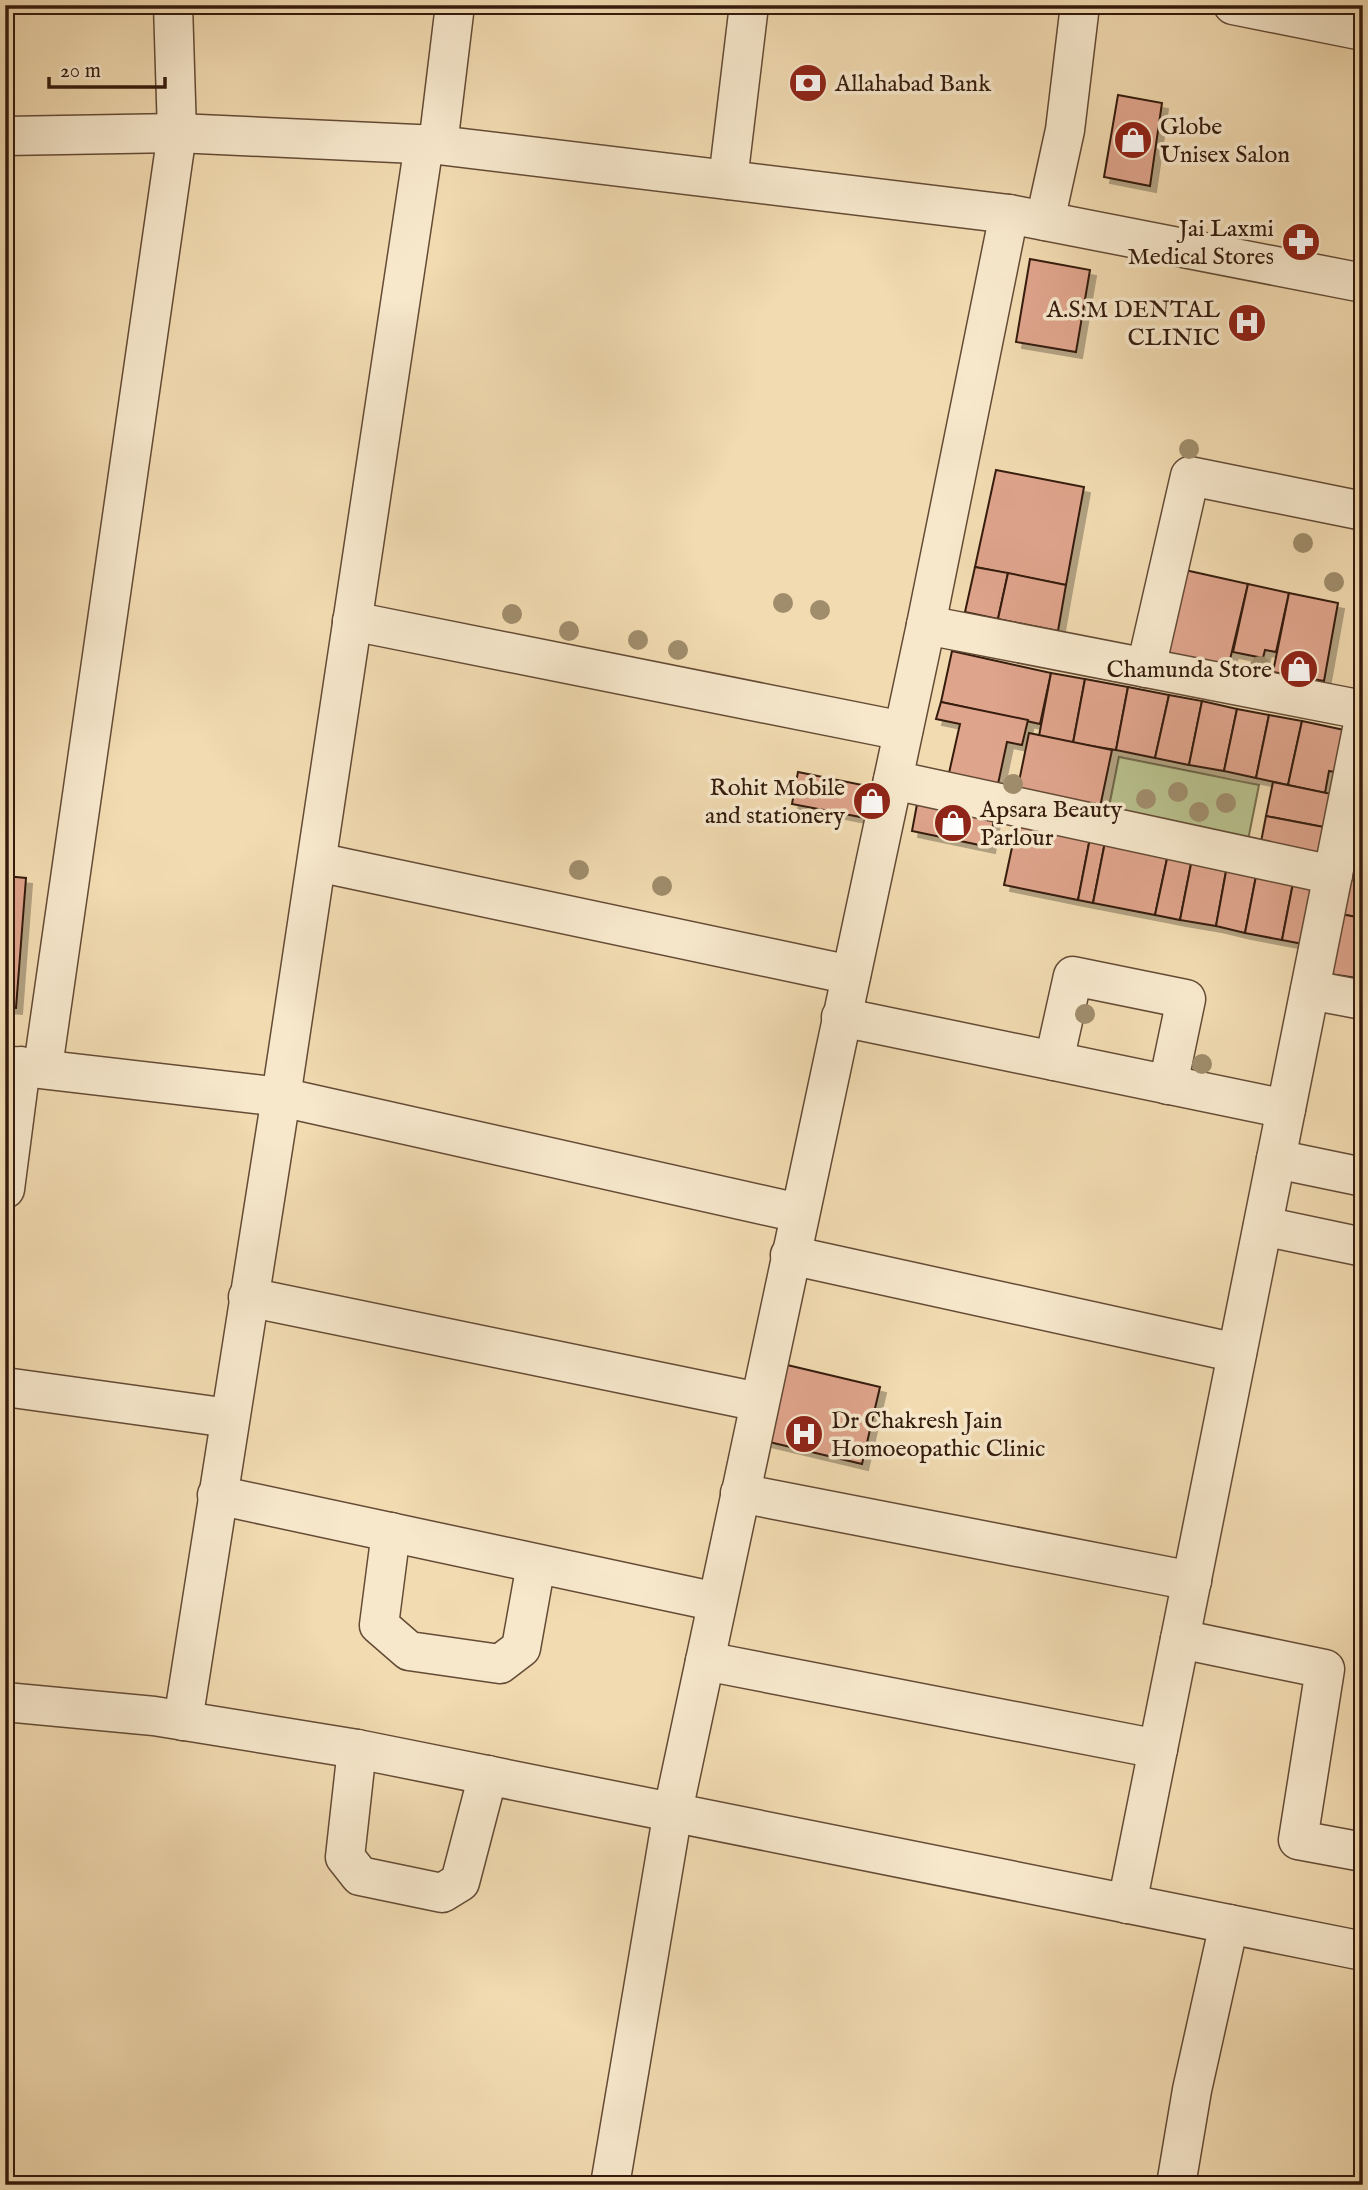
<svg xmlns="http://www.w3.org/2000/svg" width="1368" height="2190" font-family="'IM FELL English',serif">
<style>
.green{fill:#b8c18d;stroke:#766e4d;stroke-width:2}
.building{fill:#dfa48c;stroke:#341b0d;stroke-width:2;filter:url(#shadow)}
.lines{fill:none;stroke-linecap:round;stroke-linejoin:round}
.street-casing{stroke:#644b36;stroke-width:41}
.street{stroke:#f7e8cc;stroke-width:38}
.tree{fill:#a08d6c}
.labels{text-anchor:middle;stroke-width:7;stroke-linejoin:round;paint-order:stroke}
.poi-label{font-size:24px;fill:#341b0d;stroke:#f7e8cc;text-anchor:start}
</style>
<defs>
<filter id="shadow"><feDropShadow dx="6" dy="6" stdDeviation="0" flood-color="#0004"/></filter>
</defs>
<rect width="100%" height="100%" fill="#f2dbb1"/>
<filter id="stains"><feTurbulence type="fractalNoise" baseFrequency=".00286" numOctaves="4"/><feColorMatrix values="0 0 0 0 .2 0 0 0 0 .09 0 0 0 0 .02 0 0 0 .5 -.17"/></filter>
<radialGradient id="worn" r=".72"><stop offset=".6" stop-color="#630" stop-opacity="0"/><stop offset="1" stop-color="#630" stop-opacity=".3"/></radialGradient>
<path class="green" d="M 1119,757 L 1259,785 L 1248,840 L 1108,812 Z"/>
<g class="building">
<path d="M 1118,95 L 1162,103 L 1150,186 L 1104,177 Z"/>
<path d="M 1030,259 L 1090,270 L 1076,352 L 1016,342 Z"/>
<path d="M 996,470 L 1084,487 L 1066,585 L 975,567 Z"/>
<path d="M 975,567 L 1008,573 L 998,619 L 965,612 Z"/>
<path d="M 1176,568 L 1248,584 L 1228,668 L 1156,651 Z"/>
<path d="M 1008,573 L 1066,585 L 1058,631 L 998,619 Z"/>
<path d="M 1248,584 L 1289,593 L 1276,652 L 1265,650 L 1263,658 L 1233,652 Z"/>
<path d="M 1289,593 L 1338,603 L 1324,681 L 1273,672 Z"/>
<path d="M 952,651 L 1051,673 L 1040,724 L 941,702 Z"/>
<path d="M 1051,673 L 1085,679 L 1073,743 L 1039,736 Z"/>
<path d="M 1085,679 L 1128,687 L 1116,750 L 1073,743 Z"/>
<path d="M 1128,687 L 1169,695 L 1155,758 L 1116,750 Z"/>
<path d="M 1169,695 L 1202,701 L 1189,765 L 1155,758 Z"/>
<path d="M 1202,701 L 1237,709 L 1224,771 L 1189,765 Z"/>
<path d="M 941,702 L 1028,720 L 1022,745 L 1007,742 L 998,784 L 949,773 L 960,724 L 936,719 Z"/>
<path d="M 1237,709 L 1269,715 L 1256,778 L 1224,771 Z"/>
<path d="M 1269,715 L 1302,721 L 1288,785 L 1256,778 Z"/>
<path d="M 1302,721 L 1349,731 L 1340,773 L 1329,771 L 1325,793 L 1288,785 Z"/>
<path d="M 1029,733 L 1112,750 L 1099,812 L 1016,796 Z"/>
<path d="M 798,772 L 882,789 L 876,820 L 792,804 Z"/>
<path d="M 1273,782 L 1341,796 L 1334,829 L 1266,816 Z"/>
<path d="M 918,799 L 995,814 L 989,847 L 912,831 Z"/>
<path d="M 1363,809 L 1363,866 L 1348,863 Z"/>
<path d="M 1266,816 L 1334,829 L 1328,861 L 1260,847 Z"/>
<path d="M 1017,824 L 1090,838 L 1078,900 L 1004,885 Z"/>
<path d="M 1090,838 L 1105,842 L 1093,903 L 1078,900 Z"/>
<path d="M 1105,842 L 1168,854 L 1155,915 L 1093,903 Z"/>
<path d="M 1168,854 L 1192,859 L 1180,920 L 1155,915 Z"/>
<path d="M 1192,859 L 1227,866 L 1216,926 L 1180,920 Z"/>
<path d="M 1348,863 L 1363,866 L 1363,918 L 1334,913 Z"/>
<path d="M 1227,866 L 1257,871 L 1245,933 L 1216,926 Z"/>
<path d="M 1257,871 L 1294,878 L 1282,940 L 1245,933 Z"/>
<path d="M 5,876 L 26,878 L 16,1008 L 5,1007 Z"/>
<path d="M 1294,878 L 1321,884 L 1308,945 L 1282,940 Z"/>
<path d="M 1334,913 L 1363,918 L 1363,979 L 1324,973 Z"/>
<path d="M 783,1364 L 880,1387 L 862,1464 L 765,1441 Z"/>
</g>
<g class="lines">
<defs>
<g id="street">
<path d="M 1233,5 L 1363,31"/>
<path d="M 5,136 L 177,133 L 438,145 L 1009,214 L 1363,283"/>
<path d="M 438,145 L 455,5"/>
<path d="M 728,180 L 749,5"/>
<path d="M 1045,221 L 1065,130 L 1080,5"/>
<path d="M 352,621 L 903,731"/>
<path d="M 926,625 L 1363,710"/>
<path d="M 1146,668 L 1190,476 L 1363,511"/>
<path d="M 893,780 L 1333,875"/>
<path d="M 317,862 L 851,975"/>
<path d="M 1310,990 L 1363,1000"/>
<path d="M 841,1017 L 1286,1109"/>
<path d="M 1054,1061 L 1073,976 L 1186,999 L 1168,1085"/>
<path d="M 5,1065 L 281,1097 L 799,1213"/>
<path d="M 43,1067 L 177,133 L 173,5"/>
<path d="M 1276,1159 L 1363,1177"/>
<path d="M 5,1189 L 21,1066"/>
<path d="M 1263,1226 L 1363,1247"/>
<path d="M 790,1255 L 1237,1353"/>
<path d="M 248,1297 L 759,1402"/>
<path d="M 5,1387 L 229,1418"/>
<path d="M 740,1493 L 1192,1581"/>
<path d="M 217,1495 L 717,1602"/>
<path d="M 391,1532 L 379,1625 L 409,1651 L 500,1664 L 521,1648 L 536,1564"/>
<path d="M 1180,1639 L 1325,1669 L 1298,1840 L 1363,1852"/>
<path d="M 705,1661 L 1158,1749"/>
<path d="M 5,1702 L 154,1716 L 357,1749 L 1363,1951"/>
<path d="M 183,1721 L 281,1097 L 424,144"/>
<path d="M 357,1749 L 345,1857 L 360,1876 L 442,1893 L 460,1882 L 488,1775"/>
<path d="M 1127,1904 L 1363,724"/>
<path d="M 610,2185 L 673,1811 L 926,625 L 1009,214"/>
<path d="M 1176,2185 L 1192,2090 L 1229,1924"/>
</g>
</defs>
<use href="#street" class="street-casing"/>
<use href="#street" class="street"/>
</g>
<g class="tree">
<circle cx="1189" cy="449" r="10"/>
<circle cx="1303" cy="543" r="10"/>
<circle cx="1334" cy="582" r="10"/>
<circle cx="783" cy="603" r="10"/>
<circle cx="820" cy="610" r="10"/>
<circle cx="512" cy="614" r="10"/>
<circle cx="569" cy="631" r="10"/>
<circle cx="638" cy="640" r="10"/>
<circle cx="678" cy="650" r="10"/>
<circle cx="1260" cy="666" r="10"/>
<circle cx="1013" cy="784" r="10"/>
<circle cx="1178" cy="792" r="10"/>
<circle cx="1146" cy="799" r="10"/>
<circle cx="1226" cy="803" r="10"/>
<circle cx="1199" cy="812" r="10"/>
<circle cx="579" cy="870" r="10"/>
<circle cx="662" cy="886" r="10"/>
<circle cx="1085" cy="1014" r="10"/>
<circle cx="1202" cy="1064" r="10"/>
</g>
<defs>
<symbol id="bank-disc" viewBox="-11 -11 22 22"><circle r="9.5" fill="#8f2418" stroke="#f7e8cc"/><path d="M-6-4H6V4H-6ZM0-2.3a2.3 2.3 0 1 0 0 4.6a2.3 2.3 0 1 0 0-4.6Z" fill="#fff"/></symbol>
<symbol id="shop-disc" viewBox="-11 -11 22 22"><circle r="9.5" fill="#8f2418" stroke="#f7e8cc"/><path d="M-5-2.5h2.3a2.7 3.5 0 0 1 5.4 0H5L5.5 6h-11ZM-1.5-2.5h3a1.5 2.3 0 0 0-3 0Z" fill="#fff"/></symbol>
<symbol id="pharmacy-disc" viewBox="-11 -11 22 22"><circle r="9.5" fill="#8f2418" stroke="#f7e8cc"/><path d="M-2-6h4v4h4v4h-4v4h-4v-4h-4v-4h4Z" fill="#fff"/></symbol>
<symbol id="hospital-disc" viewBox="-11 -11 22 22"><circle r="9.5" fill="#8f2418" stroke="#f7e8cc"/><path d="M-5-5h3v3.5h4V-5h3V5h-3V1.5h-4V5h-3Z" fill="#fff"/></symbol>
</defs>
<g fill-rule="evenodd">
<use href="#bank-disc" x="786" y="61" width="44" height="44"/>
<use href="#shop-disc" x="1111" y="118" width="44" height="44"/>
<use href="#pharmacy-disc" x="1279" y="220" width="44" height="44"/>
<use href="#hospital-disc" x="1225" y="301" width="44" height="44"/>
<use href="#shop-disc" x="1277" y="647" width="44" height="44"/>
<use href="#shop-disc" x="850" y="779" width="44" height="44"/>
<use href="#shop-disc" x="931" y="801" width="44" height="44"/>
<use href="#hospital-disc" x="782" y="1412" width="44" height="44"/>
</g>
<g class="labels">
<g class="poi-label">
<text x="835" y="91">Allahabad Bank</text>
<text x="1160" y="134">Globe<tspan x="1160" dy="28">Unisex Salon</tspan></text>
<text x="1274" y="236" text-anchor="end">Jai Laxmi<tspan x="1274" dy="28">Medical Stores</tspan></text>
<text x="1220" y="317" text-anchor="end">A.S.M DENTAL<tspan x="1220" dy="28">CLINIC</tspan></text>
<text x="1272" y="677" text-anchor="end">Chamunda Store</text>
<text x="845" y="795" text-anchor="end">Rohit Mobile<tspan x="845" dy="28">and stationery</tspan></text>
<text x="980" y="817">Apsara Beauty<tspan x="980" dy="28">Parlour</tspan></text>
<text x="831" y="1428">Dr Chakresh Jain<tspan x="831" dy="28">Homoeopathic Clinic</tspan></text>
</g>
</g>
<rect width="1368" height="2190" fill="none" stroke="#f2dbb1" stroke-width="28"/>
<rect x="7" y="7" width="1354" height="2176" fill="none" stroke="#341b0d" stroke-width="3.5"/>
<rect x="14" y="14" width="1340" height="2162" fill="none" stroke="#341b0d" stroke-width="2"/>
<path d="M49 77v10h116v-10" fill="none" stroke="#341b0d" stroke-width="3.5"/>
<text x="60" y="77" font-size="21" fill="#341b0d" stroke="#f7e8cc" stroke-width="5" paint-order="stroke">20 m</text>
<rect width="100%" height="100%" filter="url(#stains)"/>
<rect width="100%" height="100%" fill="url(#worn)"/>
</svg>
